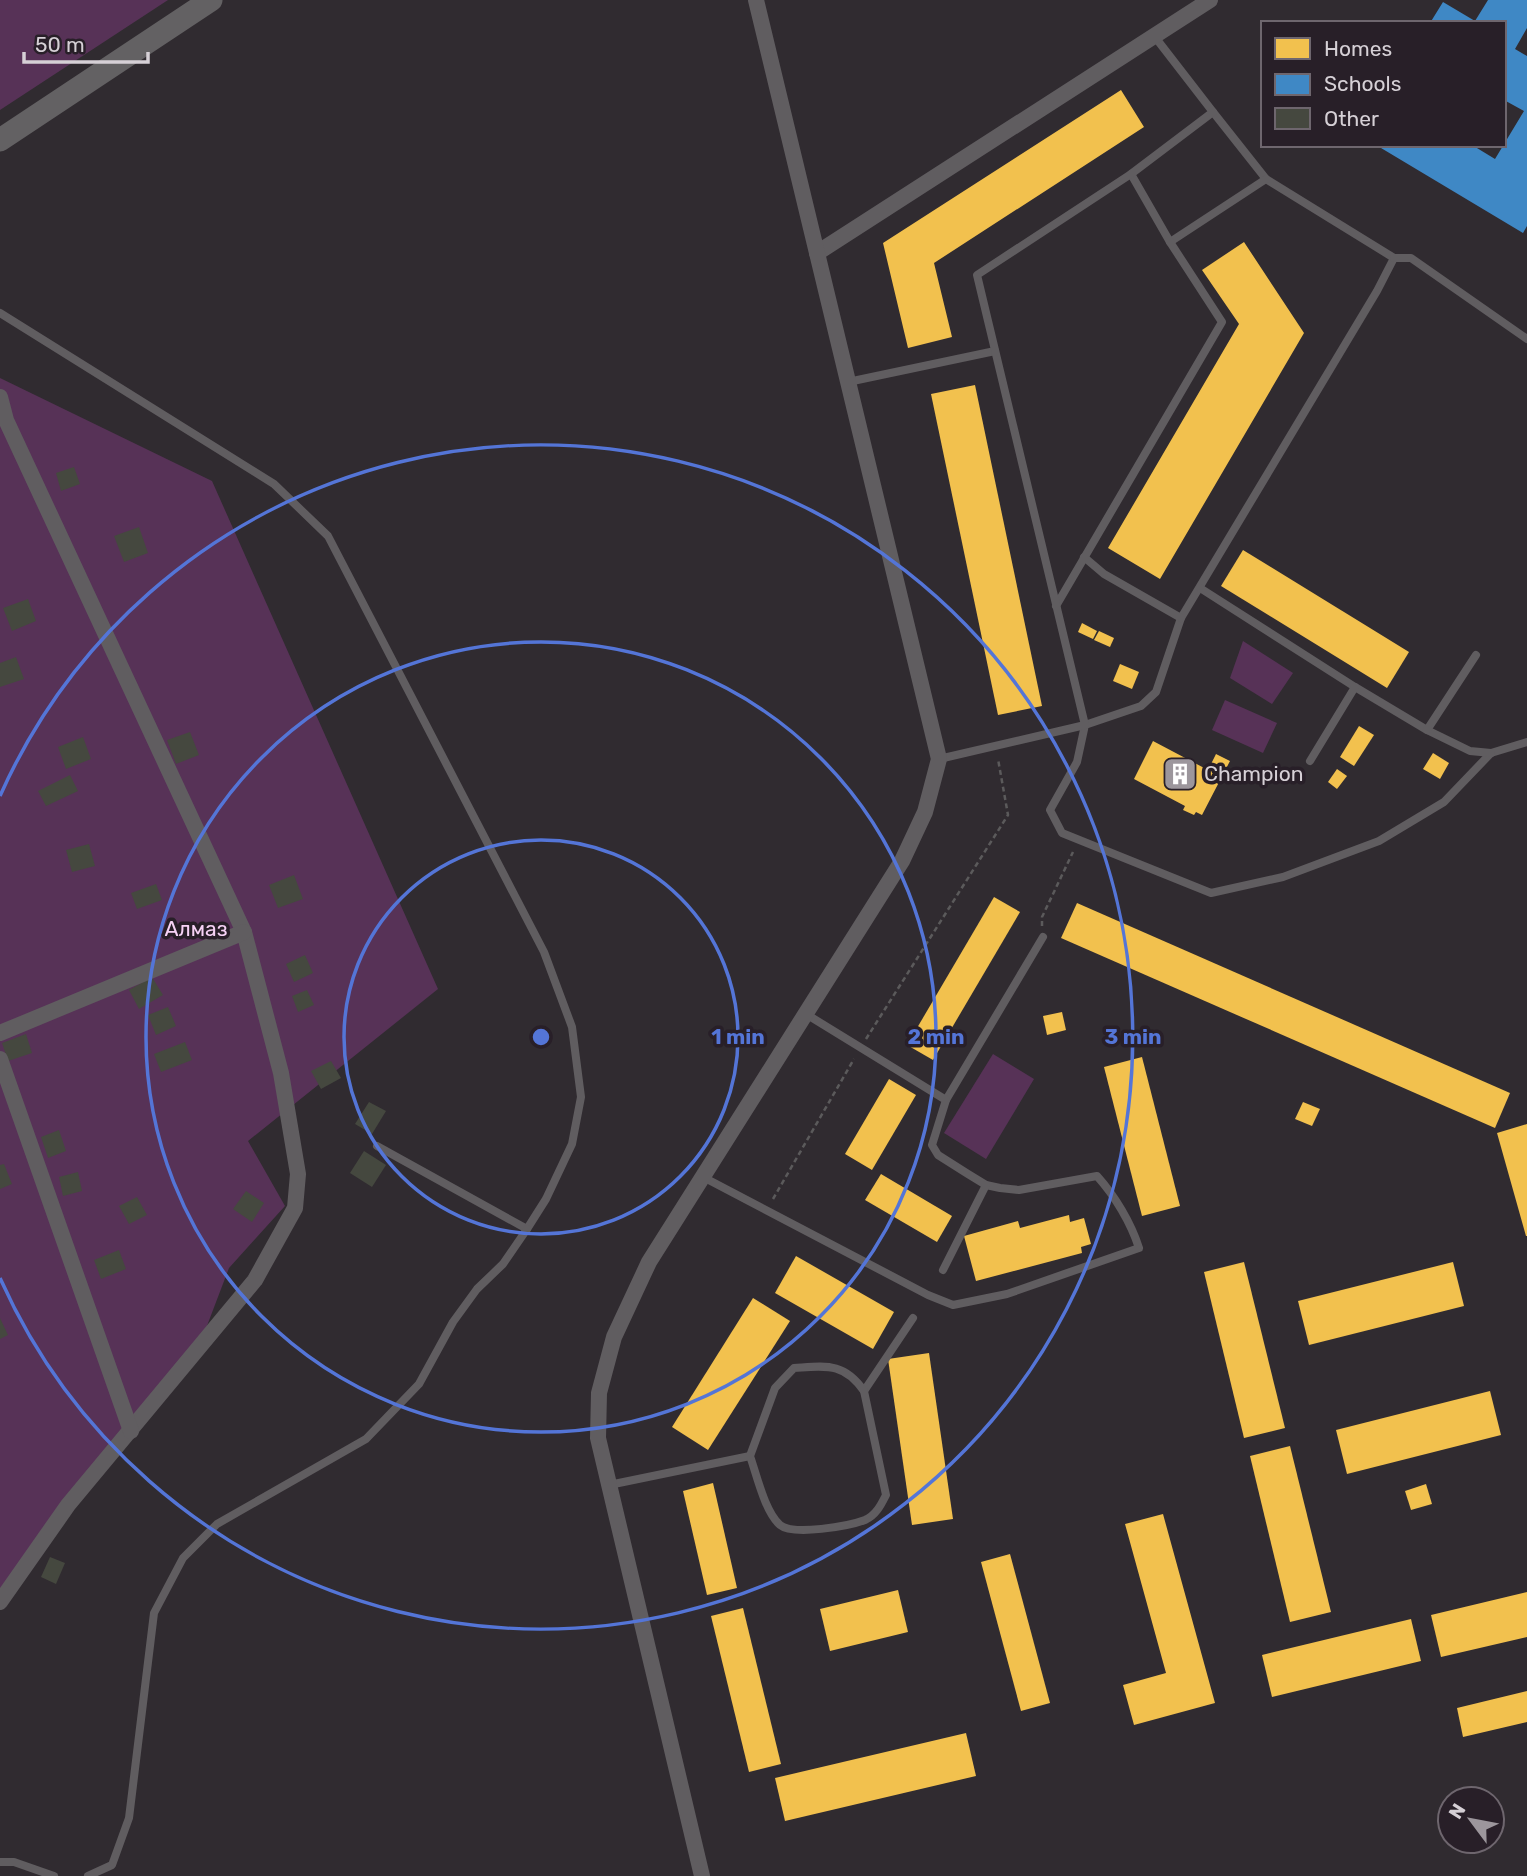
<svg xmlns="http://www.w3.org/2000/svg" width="1527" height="1876" font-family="Rubik,sans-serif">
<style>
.green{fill:#573257}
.homes{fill:#f2c14e}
.schools{fill:#3f88c5}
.building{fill:#45483f}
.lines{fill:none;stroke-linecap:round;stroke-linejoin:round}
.path{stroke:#5b5a5b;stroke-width:2.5;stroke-dasharray:5 3.5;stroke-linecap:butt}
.lane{stroke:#605d60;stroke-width:8}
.street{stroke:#605d60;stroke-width:16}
.secondary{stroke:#636163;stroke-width:23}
.ring{fill:none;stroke:#5475d7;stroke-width:3.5}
.labels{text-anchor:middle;stroke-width:7;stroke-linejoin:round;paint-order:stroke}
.poi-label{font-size:21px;fill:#d6d0d6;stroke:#281f28;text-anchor:start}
.park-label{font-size:21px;fill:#f6d2f5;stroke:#281f28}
.centre{fill:#5475d7;stroke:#281f28;stroke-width:3.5}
.ring-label{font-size:21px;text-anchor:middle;font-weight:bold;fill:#5475d7;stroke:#281f28;stroke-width:7;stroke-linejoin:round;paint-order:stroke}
</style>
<rect width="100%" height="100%" fill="#302b30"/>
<g class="green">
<path d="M 0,0 L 168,0 L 0,110 Z"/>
<path d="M 0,378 L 212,481 L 438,989 L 248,1141 L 285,1206 L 229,1268 L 197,1352 L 0,1602 Z"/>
<path d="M 1243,641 L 1293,673 L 1272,704 L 1230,678 Z"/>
<path d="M 1225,700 L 1277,723 L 1263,753 L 1212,730 Z"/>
<path d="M 993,1054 L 1034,1079 L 986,1159 L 944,1133 Z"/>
</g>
<g class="homes">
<path d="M 1121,90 L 1144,127 L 934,263 L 952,337 L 908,348 L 883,243 Z"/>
<path d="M 1244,242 L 1304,333 L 1160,579 L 1108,548 L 1239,324 L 1202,270 Z"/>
<path d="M 975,385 L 1042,706 L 998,715 L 931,394 Z"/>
<path d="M 1243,550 L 1409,652 L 1387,688 L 1221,586 Z"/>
<path d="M 1082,623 L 1097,631 L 1093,639 L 1078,632 Z"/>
<path d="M 1099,631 L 1114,638 L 1110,647 L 1094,640 Z"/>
<path d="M 1120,664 L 1139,672 L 1132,689 L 1113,681 Z"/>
<path d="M 1359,726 L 1374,735 L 1354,766 L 1340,757 Z"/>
<path d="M 1153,741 L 1208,770 L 1216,754 L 1230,761 L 1202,815 L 1196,812 L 1194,815 L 1183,810 L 1185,806 L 1134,779 Z"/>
<path d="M 1433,753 L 1449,763 L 1440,779 L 1423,769 Z"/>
<path d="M 1337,769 L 1347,776 L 1337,789 L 1328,782 Z"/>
<path d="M 994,897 L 1020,912 L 933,1060 L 907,1045 Z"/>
<path d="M 1077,903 L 1510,1093 L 1495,1128 L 1061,938 Z"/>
<path d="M 1062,1012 L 1066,1030 L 1047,1035 L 1043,1016 Z"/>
<path d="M 1142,1057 L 1180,1206 L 1142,1216 L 1104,1067 Z"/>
<path d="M 889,1079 L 916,1095 L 872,1170 L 845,1154 Z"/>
<path d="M 1303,1102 L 1320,1109 L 1312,1126 L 1295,1119 Z"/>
<path d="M 1527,1124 L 1527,1236 L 1526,1236 L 1497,1133 Z"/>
<path d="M 881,1174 L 952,1216 L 937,1242 L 865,1200 Z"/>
<path d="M 1069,1215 L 1070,1222 L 1084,1218 L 1091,1244 L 1081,1247 L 1082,1253 L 976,1281 L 964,1236 L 1018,1221 L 1020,1228 Z"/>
<path d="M 796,1256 L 894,1312 L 873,1349 L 775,1293 Z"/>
<path d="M 1244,1262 L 1285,1428 L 1244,1438 L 1204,1272 Z"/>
<path d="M 1453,1262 L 1464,1306 L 1309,1345 L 1298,1301 Z"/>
<path d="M 753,1298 L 790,1321 L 708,1450 L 672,1427 Z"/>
<path d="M 929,1353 L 953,1519 L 912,1525 L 888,1359 Z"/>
<path d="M 1490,1391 L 1501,1435 L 1347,1474 L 1336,1430 Z"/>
<path d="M 1290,1446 L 1331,1612 L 1290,1622 L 1250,1456 Z"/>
<path d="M 713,1483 L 737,1588 L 707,1595 L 683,1491 Z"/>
<path d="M 1426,1484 L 1432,1504 L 1411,1510 L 1405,1491 Z"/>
<path d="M 1163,1514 L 1215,1703 L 1134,1725 L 1123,1685 L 1166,1673 L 1125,1524 Z"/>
<path d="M 1010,1554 L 1050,1703 L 1021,1711 L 981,1562 Z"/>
<path d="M 898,1590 L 908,1632 L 830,1651 L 820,1609 Z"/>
<path d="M 1527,1592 L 1527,1637 L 1441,1657 L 1431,1615 Z"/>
<path d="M 743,1608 L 781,1764 L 749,1772 L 711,1616 Z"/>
<path d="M 1411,1619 L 1421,1661 L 1272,1697 L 1262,1655 Z"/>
<path d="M 1527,1691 L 1527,1722 L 1463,1737 L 1457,1708 Z"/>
<path d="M 966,1733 L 976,1776 L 785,1821 L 775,1778 Z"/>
</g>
<path class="schools" d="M 1488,0 L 1527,0 L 1527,28 L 1515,49 L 1527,56 L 1527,226 L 1523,233 L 1376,145 L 1472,145 L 1495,159 L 1524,111 L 1504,100 L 1504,23 L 1430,23 L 1443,2 L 1475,21 Z"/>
<g class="building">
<path d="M 74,467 L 80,484 L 61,491 L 56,473 Z"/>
<path d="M 139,527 L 148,553 L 124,562 L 114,536 Z"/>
<path d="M 28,599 L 36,621 L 12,631 L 3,608 Z"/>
<path d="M 16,657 L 24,679 L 0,687 L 0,663 Z"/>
<path d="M 190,732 L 199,755 L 176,764 L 167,740 Z"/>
<path d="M 83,737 L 91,759 L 66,769 L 58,747 Z"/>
<path d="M 70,775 L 78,791 L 46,806 L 38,791 Z"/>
<path d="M 89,844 L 95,866 L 72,872 L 66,850 Z"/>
<path d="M 294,875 L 303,899 L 278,908 L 269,885 Z"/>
<path d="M 156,884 L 162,900 L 137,909 L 131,893 Z"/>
<path d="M 305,955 L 313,973 L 294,982 L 286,964 Z"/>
<path d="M 152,977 L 163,995 L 139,1009 L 129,990 Z"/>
<path d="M 307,990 L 314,1005 L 298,1012 L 292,996 Z"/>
<path d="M 168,1007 L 176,1026 L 156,1035 L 148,1015 Z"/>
<path d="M 26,1034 L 32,1053 L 8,1061 L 2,1043 Z"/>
<path d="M 185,1042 L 192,1060 L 161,1072 L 154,1054 Z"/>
<path d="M 331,1061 L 341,1078 L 321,1089 L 311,1071 Z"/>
<path d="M 369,1102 L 386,1111 L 372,1134 L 355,1124 Z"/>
<path d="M 59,1130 L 66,1151 L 48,1158 L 41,1137 Z"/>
<path d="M 364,1151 L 386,1165 L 372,1187 L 350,1173 Z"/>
<path d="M 4,1164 L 12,1184 L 0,1189 L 0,1165 Z"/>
<path d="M 78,1172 L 82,1191 L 63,1196 L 59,1177 Z"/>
<path d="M 246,1191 L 264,1203 L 252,1222 L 233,1209 Z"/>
<path d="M 137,1197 L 147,1215 L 129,1224 L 119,1206 Z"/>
<path d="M 119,1250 L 126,1269 L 101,1279 L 94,1260 Z"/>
<path d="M 0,1318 L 8,1335 L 0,1339 Z"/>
<path d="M 50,1557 L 65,1563 L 56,1584 L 41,1577 Z"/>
</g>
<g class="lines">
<g class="path">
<path d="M 1042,926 L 1042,917 L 1073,852"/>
<path d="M 866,1039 L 1008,815 L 998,759"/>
<path d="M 773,1199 L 854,1059"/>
</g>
<g class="lane">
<path d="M 1213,112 L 1266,179 L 1394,258 L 1377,291 L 1181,618 L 1156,692 L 1141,706 L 1085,725 L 1077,762 L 1050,810 L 1062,833 L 1211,893 L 1283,877 L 1379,841 L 1444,802 L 1491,753 L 1527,742"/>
<path d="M 1170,242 L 1266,179"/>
<path d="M 1394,258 L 1411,258 L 1527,339"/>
<path d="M 0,313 L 274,484 L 328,536 L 544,952 L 572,1027 L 581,1097 L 572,1144 L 546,1199 L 527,1229 L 377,1146"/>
<path d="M 848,382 L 995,351"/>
<path d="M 1084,557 L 1104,574 L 1181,618"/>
<path d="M 1200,588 L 1355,687 L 1427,730 L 1470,751 L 1491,753"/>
<path d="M 1056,606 L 1222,322 L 1170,242 L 1131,174"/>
<path d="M 1427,730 L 1476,655"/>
<path d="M 939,759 L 1085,725 L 977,275 L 1131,174 L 1213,112 L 1155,37"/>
<path d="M 1310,761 L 1355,687"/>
<path d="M 946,1100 L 1043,937"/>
<path d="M 703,1177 L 928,1295 L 953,1305 L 1007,1294 L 1139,1248 C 1131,1223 1115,1196 1097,1176 L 1019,1190 L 1000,1188 L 986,1185 L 968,1174 L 938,1155 L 932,1145 L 946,1100 L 806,1014"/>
<path d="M 943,1270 L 986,1185"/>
<path d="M 864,1391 L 913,1318"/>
<path d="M 609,1485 L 750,1456 C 757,1476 765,1512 780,1525 C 793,1536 849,1526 865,1520 C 876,1515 881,1505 886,1495 L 864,1391 C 844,1362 826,1366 794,1368 L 775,1388 L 750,1456"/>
<path d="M 0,1862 L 14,1862 L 54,1876"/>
<path d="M 88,1876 L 112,1865 L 129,1818 L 154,1613 L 183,1558 L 217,1524 L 366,1439 L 419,1384 L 453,1322 L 477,1289 L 503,1264 L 527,1229"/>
</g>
<g class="street">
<path d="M 817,253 L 1210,0"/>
<path d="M 0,397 L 6,420 L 244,932 L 281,1073 L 298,1174 L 295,1208 L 255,1280 L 68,1505 L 0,1602"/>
<path d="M 0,1033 L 244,932"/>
<path d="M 0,1059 L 131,1431"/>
<path d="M 702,1876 L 598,1438 L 599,1393 L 614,1337 L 649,1262 L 902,861 L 925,812 L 939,759 L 756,0"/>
</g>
<path class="secondary" d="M 0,140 L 211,0"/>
</g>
<g class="ring">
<circle cx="541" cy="1037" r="197"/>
<circle cx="541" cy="1037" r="395"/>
<path d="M0 796A592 592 0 1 1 0 1278"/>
</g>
<defs>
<symbol id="building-square" viewBox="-11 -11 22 22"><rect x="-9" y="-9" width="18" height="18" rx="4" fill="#9c969c" stroke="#281f28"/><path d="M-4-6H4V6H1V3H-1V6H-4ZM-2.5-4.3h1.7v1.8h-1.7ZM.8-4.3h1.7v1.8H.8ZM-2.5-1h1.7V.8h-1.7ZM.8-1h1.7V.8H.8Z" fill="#fff"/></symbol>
</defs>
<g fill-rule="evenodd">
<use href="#building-square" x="1161" y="755" width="38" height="38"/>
</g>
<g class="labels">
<g class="poi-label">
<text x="1204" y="781">Champion</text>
</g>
<g class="park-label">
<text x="196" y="936">Алмаз</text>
</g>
</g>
<circle cx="541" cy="1037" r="10" class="centre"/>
<g class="ring-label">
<text x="738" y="1044">1 min</text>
<text x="936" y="1044">2 min</text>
<text x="1133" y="1044">3 min</text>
</g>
<rect x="1261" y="21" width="245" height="126" fill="#281f28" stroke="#6e666e" stroke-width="2"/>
<rect x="1275" y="38" width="35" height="21" fill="#f2c14e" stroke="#6e666e" stroke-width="2"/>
<text x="1324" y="56" font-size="21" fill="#d6d0d6">Homes</text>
<rect x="1275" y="74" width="35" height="21" fill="#3f88c5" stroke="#6e666e" stroke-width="2"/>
<text x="1324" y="91" font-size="21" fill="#d6d0d6">Schools</text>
<rect x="1275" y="108" width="35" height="21" fill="#45483f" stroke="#6e666e" stroke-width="2"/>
<text x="1324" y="126" font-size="21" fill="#d6d0d6">Other</text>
<g transform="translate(1471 1820) rotate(302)"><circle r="33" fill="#281f28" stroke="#6e666e" stroke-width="2"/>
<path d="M0-5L12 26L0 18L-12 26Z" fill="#9c969c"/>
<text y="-10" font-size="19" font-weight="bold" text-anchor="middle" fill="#d6d0d6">N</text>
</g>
<path d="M24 52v10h124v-10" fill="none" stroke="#d6d0d6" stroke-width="3.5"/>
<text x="35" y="52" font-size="21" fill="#d6d0d6" stroke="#281f28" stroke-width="5" paint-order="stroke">50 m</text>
</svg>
